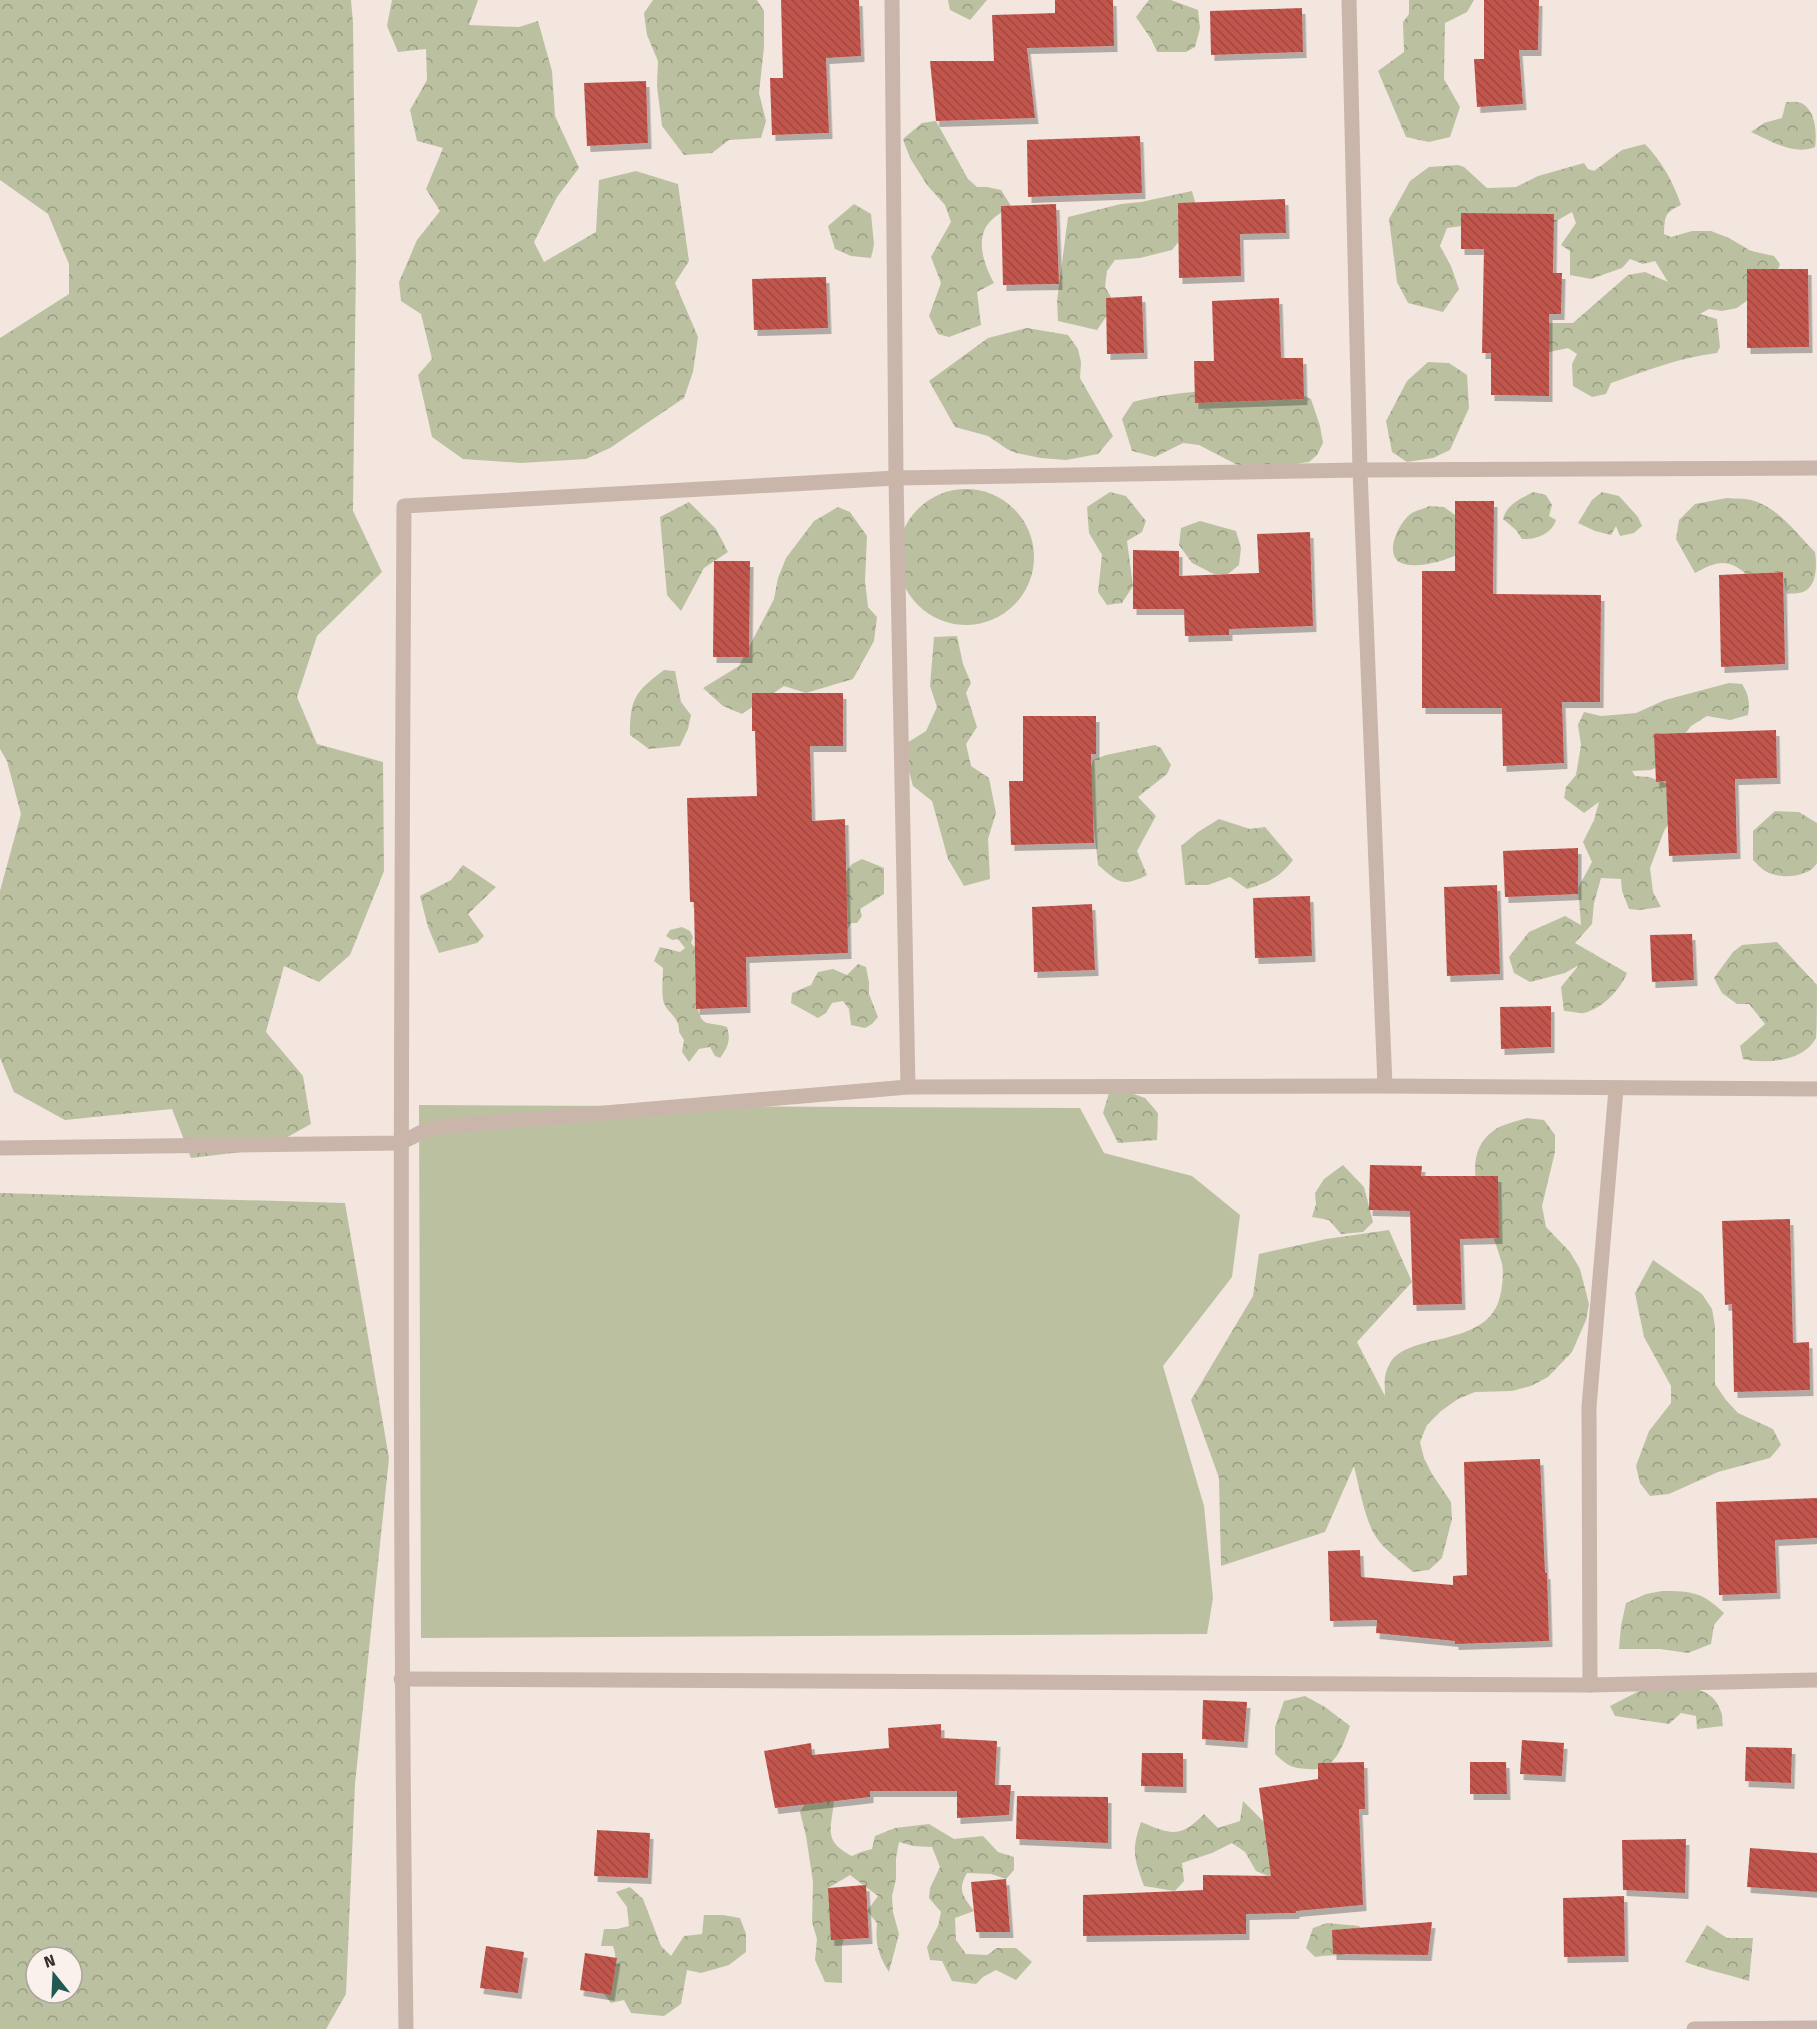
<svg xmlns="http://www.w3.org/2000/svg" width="1817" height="2029" font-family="'Fira Sans',sans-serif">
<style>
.grass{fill:#bbc1a0}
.forest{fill:url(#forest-crowns);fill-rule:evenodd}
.building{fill:url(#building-back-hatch);filter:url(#shadow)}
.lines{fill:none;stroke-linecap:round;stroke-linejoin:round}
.street{stroke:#cab5ab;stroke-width:15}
</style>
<defs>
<pattern id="forest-crowns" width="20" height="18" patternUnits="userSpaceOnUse" patternTransform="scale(1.5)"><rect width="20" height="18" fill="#bbc1a0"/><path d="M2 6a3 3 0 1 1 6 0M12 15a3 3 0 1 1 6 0" fill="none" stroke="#999d83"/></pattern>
<pattern id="building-back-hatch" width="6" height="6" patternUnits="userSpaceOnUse" patternTransform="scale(1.5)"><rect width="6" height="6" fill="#c2574e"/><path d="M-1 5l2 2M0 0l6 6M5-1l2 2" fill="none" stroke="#9f4841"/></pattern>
<filter id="shadow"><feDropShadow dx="3.5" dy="6" stdDeviation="0" flood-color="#0004"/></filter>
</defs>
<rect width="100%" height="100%" fill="#f2e6df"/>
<path class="grass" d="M 419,1105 L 1080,1108 L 1104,1153 L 1192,1176 L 1240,1215 L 1232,1277 L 1163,1366 L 1204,1506 L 1213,1598 L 1207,1634 L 421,1638 Z"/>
<g class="forest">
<path d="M 0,0 L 351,0 L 353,23 L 356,261 L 353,511 L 382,572 L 317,636 L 297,697 L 317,744 L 383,762 L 384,871 L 350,955 L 319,982 L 284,966 L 266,1032 L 303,1076 L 311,1124 L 266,1149 L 191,1158 L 172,1109 L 65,1120 L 14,1092 L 0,1058 L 0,891 L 21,814 L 7,761 L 0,749 L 0,338 L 69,294 L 69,264 L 48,214 L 0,180 Z"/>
<path d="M 392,0 L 478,0 L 469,25 L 519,27 L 538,21 L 552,71 L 555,116 L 579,168 L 557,197 L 534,242 L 544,262 L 596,232 L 599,180 L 636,171 L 678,184 L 689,261 L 675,283 L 698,337 L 693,372 L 684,398 L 610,448 L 586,459 L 521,463 L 463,459 L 432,437 L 418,375 L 432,359 L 421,314 L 401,301 L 399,282 L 417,240 L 440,211 L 426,189 L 443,148 L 417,141 L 410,110 L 427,80 L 426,49 L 398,52 L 387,26 Z"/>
<path d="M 653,0 L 757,0 L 764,11 L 764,47 L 759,93 L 766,121 L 761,138 L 729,140 L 712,153 L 684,155 L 662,126 L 657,86 L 658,61 L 647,35 L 644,13 Z"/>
<path d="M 948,0 L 987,0 L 970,20 L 950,10 Z"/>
<path d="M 1149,0 L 1171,0 L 1198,10 L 1200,28 L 1195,47 L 1186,52 L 1157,52 L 1151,39 L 1136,17 Z"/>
<path d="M 1409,0 L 1474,0 L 1467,12 L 1445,23 L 1444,79 L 1460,107 L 1450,137 L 1429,142 L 1406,137 L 1378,71 L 1404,52 L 1403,22 L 1409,14 Z"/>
<path d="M 1786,102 C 1791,102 1796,101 1801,103 C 1816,110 1817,134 1815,147 C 1794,156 1771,141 1751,132 L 1764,123 L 1782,118 Z"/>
<path d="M 936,121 L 968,179 L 977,187 L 987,187 L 1001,190 L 1011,206 C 1004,211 993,217 988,224 C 975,241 985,267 994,283 L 977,292 L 981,325 L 949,337 L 938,334 L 929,316 L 941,283 L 931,257 L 951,222 L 945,205 L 927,185 L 910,158 L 903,139 L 922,123 Z"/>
<path d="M 1645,144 C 1662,162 1673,181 1681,205 C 1664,213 1665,216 1664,234 L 1671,237 L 1692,231 L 1711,231 L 1729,238 L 1751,251 L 1774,256 L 1780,264 L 1774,280 L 1737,308 L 1722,311 L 1709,309 L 1700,314 L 1717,319 L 1720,347 L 1717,353 C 1681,357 1646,371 1611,383 L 1606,394 L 1592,397 L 1573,386 L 1572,364 L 1577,354 L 1568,348 L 1545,353 L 1548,323 L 1573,323 L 1628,275 L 1645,272 L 1668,282 L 1655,261 L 1643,264 L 1630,259 L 1622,268 L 1591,279 L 1570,275 L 1570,251 L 1561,245 L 1576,223 L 1572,212 L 1544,228 L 1482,223 L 1447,228 L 1440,246 L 1451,266 L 1459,289 L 1443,312 L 1408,303 L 1397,282 L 1389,219 L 1410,181 L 1429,167 L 1458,165 L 1464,167 L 1487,188 L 1516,187 L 1538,176 L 1584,163 L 1588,169 L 1594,171 L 1622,150 Z"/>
<path d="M 1192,191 L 1199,217 L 1172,250 L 1140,258 L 1115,260 L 1107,271 L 1105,287 L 1115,304 L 1097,330 L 1058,321 L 1057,301 L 1068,217 L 1121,204 L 1141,202 Z"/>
<path d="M 854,204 L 871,214 L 874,244 L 871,258 L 851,256 L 835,249 L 828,226 Z"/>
<path d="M 1027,328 L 1068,335 L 1078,349 L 1081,362 L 1080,378 L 1113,436 L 1098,454 L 1066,460 L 1041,458 L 1016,453 L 1007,449 L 988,436 L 955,427 L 929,381 L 988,338 Z"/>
<path d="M 1428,362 L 1449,363 L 1467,375 L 1469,408 L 1450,450 L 1433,458 L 1407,462 L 1392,452 L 1386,421 L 1407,381 Z"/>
<path d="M 1289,389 L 1311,399 L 1320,426 L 1323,443 L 1317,455 L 1309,462 L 1247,470 L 1199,445 L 1183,443 L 1155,457 L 1132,451 L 1122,419 L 1133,402 C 1185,388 1236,391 1289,389 Z"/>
<circle cx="966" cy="557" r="68"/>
<path d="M 1110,492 L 1126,496 L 1146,521 L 1142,532 L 1127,541 L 1133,586 L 1122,603 L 1107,605 L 1098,592 L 1102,555 L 1089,533 L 1087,507 Z"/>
<path d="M 1533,492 L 1546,495 L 1552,505 L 1549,516 L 1556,520 C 1552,534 1535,540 1522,539 L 1516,530 L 1503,519 C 1507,504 1520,499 1533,492 Z"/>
<path d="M 1602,492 L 1619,496 L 1638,517 L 1642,526 L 1634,533 L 1620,536 L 1616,526 L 1611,535 L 1595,531 L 1578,523 L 1592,500 Z"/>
<path d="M 1727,498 C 1735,499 1744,498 1751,500 C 1778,507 1796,533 1815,552 C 1817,565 1817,587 1803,592 C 1798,594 1792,593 1787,594 L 1782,572 L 1746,574 C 1727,557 1715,562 1695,573 L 1676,539 L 1679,520 L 1695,504 Z"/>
<path d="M 689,502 L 716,529 L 728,552 L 704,568 L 681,611 L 667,595 L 660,517 Z"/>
<path d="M 1429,506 L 1444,507 L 1455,515 L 1459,554 C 1444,561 1421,568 1404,564 C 1381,558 1399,521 1412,513 C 1417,510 1424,509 1429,506 Z"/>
<path d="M 838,507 L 850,512 L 867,536 L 865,581 L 868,607 L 877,617 L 874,641 L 853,679 L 806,693 L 784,686 L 742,714 L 723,706 L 703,688 L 739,666 L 774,599 L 778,578 L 786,558 L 814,521 Z"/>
<path d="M 1200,521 L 1236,531 L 1241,548 L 1239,565 L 1228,574 L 1214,574 L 1192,563 L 1179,545 L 1181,528 Z"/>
<path d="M 957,636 L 963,664 L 971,683 L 966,693 L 977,727 L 966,744 L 971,766 L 989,778 L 996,813 L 988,839 L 990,879 L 964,886 L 948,859 L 932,801 L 913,786 L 902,746 L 926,731 L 937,707 L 930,686 L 934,637 Z"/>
<path d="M 664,670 L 675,671 L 681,702 L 691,715 L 688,729 L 680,746 L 649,749 L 630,735 C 630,698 635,692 664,670 Z"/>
<path d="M 1729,683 L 1742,684 C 1749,695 1750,702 1748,715 L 1730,720 L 1707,716 L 1691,726 L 1661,765 L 1651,770 L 1632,771 L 1635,776 L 1649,777 L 1681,789 L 1677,811 L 1664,831 L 1650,868 L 1653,892 L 1661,907 L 1639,910 L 1629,909 L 1622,891 L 1621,879 L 1601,878 L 1594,903 L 1592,924 L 1575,943 L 1627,973 C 1620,990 1603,1008 1584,1013 C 1579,1014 1570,1011 1564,1011 L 1561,987 L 1579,965 L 1565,973 L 1530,982 L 1514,973 L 1509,957 L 1529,932 L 1565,916 L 1581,925 L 1578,888 L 1592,862 L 1583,842 L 1594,820 L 1599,802 L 1584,813 L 1564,798 L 1566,787 L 1576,775 L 1581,745 L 1578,725 L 1584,712 L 1601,716 L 1636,713 L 1665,700 Z"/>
<path d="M 1155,745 L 1161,748 L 1171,765 L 1167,774 L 1138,797 L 1156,816 L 1137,851 L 1147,875 C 1122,888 1118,882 1098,865 L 1089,778 L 1093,760 L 1106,755 Z"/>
<path d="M 1775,811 L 1799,812 L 1817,823 L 1817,863 C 1810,876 1786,879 1772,874 C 1764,872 1759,866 1753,860 L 1753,831 Z"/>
<path d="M 1219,819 L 1250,829 L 1265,827 L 1293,860 C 1279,878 1269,882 1247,889 L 1230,877 L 1208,885 L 1185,885 L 1181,846 L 1198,832 Z"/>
<path d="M 862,859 L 884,868 L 884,894 L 860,909 L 862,916 L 857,923 L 851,923 L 847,930 L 842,877 L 852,864 Z"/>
<path d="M 463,865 L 496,887 L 468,914 L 484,936 L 477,943 L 439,953 L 428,927 L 420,896 L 451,880 Z"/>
<path d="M 682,927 L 690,931 L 693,937 L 691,943 L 696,949 C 696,964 692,1015 705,1022 C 708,1024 719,1024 727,1027 C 731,1040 728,1047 720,1058 L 715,1056 L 710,1047 L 699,1049 L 689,1062 L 682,1052 L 684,1040 L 679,1032 C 680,1017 668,1014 664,1003 C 661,995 663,976 663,968 L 654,961 L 660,947 L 680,952 L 685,948 L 678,939 L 672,940 L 666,936 L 670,930 Z"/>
<path d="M 1777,942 L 1817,985 C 1817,997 1817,1028 1816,1038 C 1803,1062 1767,1064 1743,1059 L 1740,1046 L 1765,1024 L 1749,1004 L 1737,1004 L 1722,993 L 1714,978 L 1733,952 L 1742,945 Z"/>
<path d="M 858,964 L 866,967 L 869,982 L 869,994 L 878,1017 L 872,1024 L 865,1028 L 851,1025 L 849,1009 L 843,1001 L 832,1003 L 826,1013 L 818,1018 L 791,1003 L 792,993 L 811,985 L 818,972 L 833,969 L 847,975 Z"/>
<path d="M 1111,1086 L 1145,1098 L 1158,1113 L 1157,1140 L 1118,1143 L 1103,1113 Z"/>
<path d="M 1527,1118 L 1544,1120 L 1555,1135 L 1555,1152 L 1542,1206 L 1546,1227 L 1570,1252 L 1580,1269 L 1589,1304 L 1586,1320 L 1572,1352 L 1548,1377 L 1531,1386 L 1512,1391 L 1475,1392 L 1458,1399 L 1441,1411 L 1427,1425 L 1420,1442 L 1424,1458 L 1432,1474 L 1451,1502 L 1452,1519 L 1442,1558 L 1429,1570 L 1413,1572 C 1400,1560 1385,1551 1376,1537 C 1366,1523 1358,1483 1354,1466 L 1325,1532 L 1221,1566 L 1219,1478 L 1191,1400 L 1253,1296 L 1259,1254 L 1326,1239 L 1389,1230 L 1412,1282 L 1357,1342 L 1385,1396 C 1385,1385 1383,1376 1389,1365 C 1405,1331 1484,1349 1499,1300 C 1502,1291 1504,1273 1502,1264 C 1493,1226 1452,1161 1493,1131 C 1502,1124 1516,1122 1527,1118 Z"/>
<path d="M 1343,1165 L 1364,1187 L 1373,1222 L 1363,1232 L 1341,1234 L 1329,1220 L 1312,1217 L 1316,1204 L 1315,1193 L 1324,1179 Z"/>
<path d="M 0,1193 L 345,1203 L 389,1458 L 355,1784 L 346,1994 L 326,2029 L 0,2029 ZM 36,1957 L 72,1957 L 72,1993 L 36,1993 Z"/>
<path d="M 1653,1260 L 1702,1294 L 1712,1309 L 1715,1326 L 1715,1384 L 1726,1400 L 1738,1413 L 1773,1429 L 1781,1445 L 1770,1458 L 1718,1472 L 1669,1494 L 1650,1496 L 1640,1483 L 1636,1466 L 1649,1431 L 1671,1403 L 1671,1386 L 1644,1337 L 1635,1293 Z"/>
<path d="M 1662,1591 C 1692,1591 1702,1592 1724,1613 L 1714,1625 L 1711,1644 L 1688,1653 L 1660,1649 L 1619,1649 L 1621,1626 L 1626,1603 L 1646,1594 Z"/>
<path d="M 1649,1686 C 1672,1686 1713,1682 1721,1712 C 1723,1716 1722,1722 1723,1726 L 1697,1729 L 1696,1716 L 1681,1713 L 1669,1724 L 1615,1716 L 1610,1706 Z"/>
<path d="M 1305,1696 L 1325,1707 L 1350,1726 C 1342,1748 1335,1772 1308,1769 C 1291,1768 1288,1766 1275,1754 L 1275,1727 L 1284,1701 Z"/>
<path d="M 815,1788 L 834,1801 C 831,1830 823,1841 852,1856 L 861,1852 L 872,1849 L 875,1836 L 895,1828 L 929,1824 L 954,1839 L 983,1836 L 998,1852 L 1014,1857 L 1014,1870 L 1006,1879 L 991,1874 L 967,1873 C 957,1890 963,1896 974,1911 L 955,1918 L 956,1940 L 966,1954 L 987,1955 L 997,1948 L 1016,1948 L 1032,1962 L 1016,1980 L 996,1970 L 983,1977 L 976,1984 L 952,1981 L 942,1961 L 930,1960 L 927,1947 L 938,1926 L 941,1912 L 929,1898 L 930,1888 L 940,1867 L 932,1847 L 913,1846 L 899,1842 L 896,1858 L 896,1879 L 892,1896 L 893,1912 L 899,1934 L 889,1972 C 878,1955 875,1943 877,1923 L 867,1911 L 878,1896 L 850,1875 L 828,1888 L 847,1926 L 842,1946 L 842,1983 L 825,1982 L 815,1960 L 817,1939 L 812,1922 L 813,1882 L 806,1836 L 800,1812 Z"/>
<path d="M 1243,1801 L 1271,1829 L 1280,1881 L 1256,1871 L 1245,1852 L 1232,1843 L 1212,1853 L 1182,1863 L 1184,1881 L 1175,1891 L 1144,1886 C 1134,1858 1131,1851 1141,1822 C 1170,1834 1180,1839 1204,1814 L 1218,1828 L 1240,1821 Z"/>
<path d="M 630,1887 L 643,1899 L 661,1946 L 671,1956 L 684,1936 L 702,1934 L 704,1915 L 723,1915 L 740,1918 L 746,1934 L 746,1952 L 729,1965 L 701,1973 L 687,1970 L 681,2004 L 664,2016 L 631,2013 L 624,2000 L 611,2003 L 604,1994 C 614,1978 619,1965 613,1946 L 601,1946 L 604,1929 L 617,1929 L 629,1926 L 627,1907 L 616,1892 Z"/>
<path d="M 1327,1923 L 1359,1926 L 1366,1934 C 1349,1963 1343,1952 1315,1957 L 1306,1948 L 1313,1928 Z"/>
<path d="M 1707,1925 L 1727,1938 L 1753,1938 L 1749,1981 C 1727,1974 1706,1970 1685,1962 Z"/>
</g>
<g class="building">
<path d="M 781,0 L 859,0 L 861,56 L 826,58 L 829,133 L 772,135 L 770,78 L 783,78 Z"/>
<path d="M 1055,0 L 1113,0 L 1114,46 L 1027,48 L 1035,118 L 936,121 L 930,61 L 994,61 L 992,15 L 1055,13 Z"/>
<path d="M 1484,0 L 1539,0 L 1538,50 L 1519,50 L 1523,104 L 1477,107 L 1474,59 L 1484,59 Z"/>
<path d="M 1302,8 L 1303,52 L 1211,55 L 1210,11 Z"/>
<path d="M 646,81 L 648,143 L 587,146 L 584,83 Z"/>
<path d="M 1140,136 L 1142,193 L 1028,197 L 1027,140 Z"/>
<path d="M 1285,199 L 1286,233 L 1240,234 L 1241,276 L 1179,278 L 1178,203 Z"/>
<path d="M 1056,204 L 1059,284 L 1003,285 L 1001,206 Z"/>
<path d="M 1461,213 L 1554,214 L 1553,273 L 1562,273 L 1561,314 L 1549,314 L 1549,396 L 1491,395 L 1491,353 L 1482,353 L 1484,249 L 1461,249 Z"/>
<path d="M 1747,269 L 1808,269 L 1809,347 L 1747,348 Z"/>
<path d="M 826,277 L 828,328 L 754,330 L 752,279 Z"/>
<path d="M 1142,296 L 1144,353 L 1107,354 L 1106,298 Z"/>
<path d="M 1279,298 L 1281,358 L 1303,358 L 1304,399 L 1195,403 L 1194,361 L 1214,361 L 1212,301 Z"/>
<path d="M 1455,501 L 1494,501 L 1493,594 L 1601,595 L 1600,702 L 1562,702 L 1564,763 L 1503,766 L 1502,708 L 1422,708 L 1422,571 L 1455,571 Z"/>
<path d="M 1310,532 L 1313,626 L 1229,629 L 1229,635 L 1185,636 L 1184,609 L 1133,609 L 1133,550 L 1179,551 L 1179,576 L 1259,573 L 1257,534 Z"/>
<path d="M 714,561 L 750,561 L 749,657 L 713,657 Z"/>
<path d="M 1783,572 L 1785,664 L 1721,667 L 1719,575 Z"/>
<path d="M 752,693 L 843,693 L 843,746 L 810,746 L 812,821 L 845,819 L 848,953 L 746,957 L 747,1007 L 696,1009 L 694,902 L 690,902 L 687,798 L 757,796 L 755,731 L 752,731 Z"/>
<path d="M 1023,716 L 1096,716 L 1096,754 L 1091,754 L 1094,843 L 1011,845 L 1009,781 L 1023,781 Z"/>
<path d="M 1776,730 L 1777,778 L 1735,779 L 1737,853 L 1669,856 L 1666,781 L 1656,782 L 1654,734 Z"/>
<path d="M 1578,848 L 1578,894 L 1505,897 L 1503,851 Z"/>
<path d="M 1497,885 L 1500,974 L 1447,976 L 1444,887 Z"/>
<path d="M 1310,896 L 1312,956 L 1255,958 L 1253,898 Z"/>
<path d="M 1092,904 L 1095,970 L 1034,972 L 1032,907 Z"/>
<path d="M 1692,934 L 1694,980 L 1652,982 L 1650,935 Z"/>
<path d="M 1551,1006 L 1551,1047 L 1501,1049 L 1500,1007 Z"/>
<path d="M 1370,1165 L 1422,1166 L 1421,1176 L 1498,1176 L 1499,1238 L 1460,1239 L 1462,1304 L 1413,1305 L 1410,1211 L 1369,1210 Z"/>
<path d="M 1790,1219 L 1793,1343 L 1809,1342 L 1810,1390 L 1734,1392 L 1732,1304 L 1725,1305 L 1722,1221 Z"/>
<path d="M 1540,1459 L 1545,1573 L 1547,1573 L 1549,1641 L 1455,1644 L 1455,1641 L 1376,1633 L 1377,1620 L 1330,1621 L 1328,1551 L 1360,1550 L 1361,1577 L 1453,1585 L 1453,1576 L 1467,1575 L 1464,1462 Z"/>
<path d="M 1817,1498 L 1817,1538 L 1775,1540 L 1777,1593 L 1719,1595 L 1716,1502 Z"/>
<path d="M 1203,1700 L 1247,1702 L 1244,1742 L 1202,1739 Z"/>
<path d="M 941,1724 L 941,1738 L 997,1741 L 995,1785 L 1011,1785 L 1009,1815 L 957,1818 L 957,1791 L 870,1791 L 870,1797 L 775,1808 L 764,1751 L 811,1743 L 812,1755 L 889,1748 L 888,1728 Z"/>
<path d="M 1522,1740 L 1564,1743 L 1562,1776 L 1520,1774 Z"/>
<path d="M 1746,1747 L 1792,1748 L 1791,1783 L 1745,1781 Z"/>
<path d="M 1142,1753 L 1183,1753 L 1183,1787 L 1141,1786 Z"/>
<path d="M 1364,1762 L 1365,1809 L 1359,1809 L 1363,1905 L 1296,1911 L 1296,1913 L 1246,1914 L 1246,1934 L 1083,1936 L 1083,1895 L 1203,1890 L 1203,1875 L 1271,1876 L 1259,1788 L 1318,1779 L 1318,1763 Z"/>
<path d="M 1470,1762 L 1506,1762 L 1507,1794 L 1470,1794 Z"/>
<path d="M 1017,1796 L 1108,1797 L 1108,1843 L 1016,1839 Z"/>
<path d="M 597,1830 L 650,1833 L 648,1878 L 594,1876 Z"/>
<path d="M 1686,1839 L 1685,1893 L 1623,1890 L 1622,1840 Z"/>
<path d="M 1750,1848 L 1817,1853 L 1817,1892 L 1747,1887 Z"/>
<path d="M 1006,1879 L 1010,1932 L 976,1932 L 971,1882 Z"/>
<path d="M 866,1885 L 869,1938 L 831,1940 L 828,1888 Z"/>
<path d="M 1624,1896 L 1625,1956 L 1564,1957 L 1563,1898 Z"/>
<path d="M 1432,1922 L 1428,1955 L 1333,1954 L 1332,1930 Z"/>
<path d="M 486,1946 L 524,1952 L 518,1993 L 480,1988 Z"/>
<path d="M 585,1953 L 617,1958 L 611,1995 L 580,1990 Z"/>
</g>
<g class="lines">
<g class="street">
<path d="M 892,0 L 896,478 L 908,1087"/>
<path d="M 1349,0 L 1360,470 L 1385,1086"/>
<path d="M 0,1148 L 400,1143 L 422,1132 L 440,1127 L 908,1087 L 1385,1086 L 1817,1089"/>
<path d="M 401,1679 L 1590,1685 L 1817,1680"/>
<path d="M 1590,1685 L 1589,1407 L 1616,1089"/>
<path d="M 406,2029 C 399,1521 401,1014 404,506 L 896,478 L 1360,470 L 1817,468"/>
<path d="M 1694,2029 L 1817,2028"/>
</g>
</g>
<g transform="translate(54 1975) rotate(342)"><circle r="28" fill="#faf1ec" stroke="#aca29e" stroke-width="1.5"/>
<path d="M0-4.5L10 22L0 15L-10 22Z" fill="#215954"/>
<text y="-9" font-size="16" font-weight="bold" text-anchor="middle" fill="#382c2a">N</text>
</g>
</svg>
